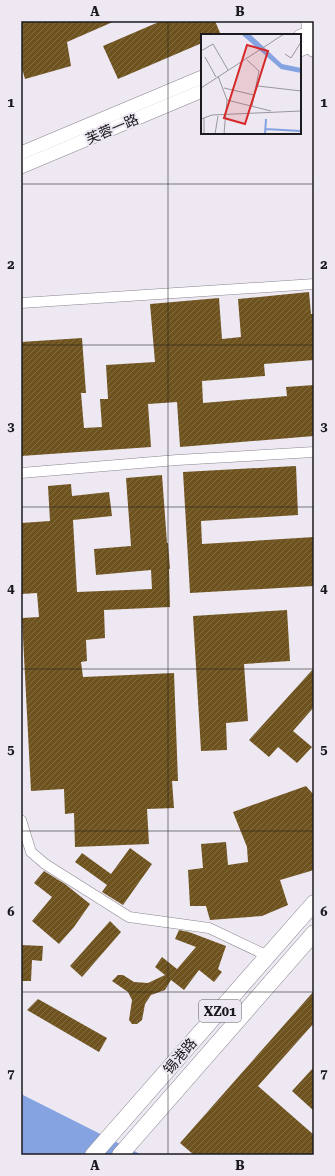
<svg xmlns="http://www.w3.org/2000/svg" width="335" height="1176" font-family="'Roboto Serif','Noto Sans SC',serif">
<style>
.water{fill:#85a3e1}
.building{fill:url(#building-hatch)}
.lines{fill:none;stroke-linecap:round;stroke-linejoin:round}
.minor-casing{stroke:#8a858f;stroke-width:11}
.tertiary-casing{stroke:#8a858f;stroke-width:14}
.primary-casing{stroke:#8a858f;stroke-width:17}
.minor{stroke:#fff;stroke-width:10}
.tertiary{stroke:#fff;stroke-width:13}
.primary{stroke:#fff;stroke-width:16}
.grid{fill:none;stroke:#1c1a1e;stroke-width:1;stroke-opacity:0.55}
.labels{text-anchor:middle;stroke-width:4;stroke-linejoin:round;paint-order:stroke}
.shield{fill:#ede8f2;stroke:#5b585e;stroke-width:1}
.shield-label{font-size:13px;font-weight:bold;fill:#1c1a1e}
.street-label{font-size:14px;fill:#1c1a1e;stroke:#ede8f2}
.inset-river{fill:none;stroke:#85a3e1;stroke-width:2}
.inset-road{fill:none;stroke:#99969d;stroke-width:1}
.view{fill:#d62828;fill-opacity:0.15;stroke:#d62828;stroke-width:2}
.inset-edge{fill:none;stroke:#1c1a1e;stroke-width:2}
.neatline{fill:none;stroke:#1c1a1e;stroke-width:1.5}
.grid-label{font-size:13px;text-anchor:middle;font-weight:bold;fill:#1c1a1e}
</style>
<defs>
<pattern id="building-hatch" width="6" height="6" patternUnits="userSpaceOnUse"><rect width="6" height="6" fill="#6f531f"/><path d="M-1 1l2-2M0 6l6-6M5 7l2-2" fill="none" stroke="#826d46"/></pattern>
</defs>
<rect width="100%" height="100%" fill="#ede8f2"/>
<path class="water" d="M 21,1094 L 142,1155 L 21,1155 Z"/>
<g class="building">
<path d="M 21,21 L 115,21 L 67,42 L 71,66 L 25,79 L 21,65 Z"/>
<path d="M 161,21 L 215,21 L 221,35 L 202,35 L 202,43 L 118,79 L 103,46 Z"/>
<path d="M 309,292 L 311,314 L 314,314 L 314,360 L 264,364 L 265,376 L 202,381 L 203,403 L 287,396 L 286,387 L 314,385 L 314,436 L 180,447 L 177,402 L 148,404 L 151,447 L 21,456 L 21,342 L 82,338 L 86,393 L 81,393 L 84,428 L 102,427 L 100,399 L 108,399 L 106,365 L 155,362 L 150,304 L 219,298 L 222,339 L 241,337 L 238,299 Z"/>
<path d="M 296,466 L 298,515 L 201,521 L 202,544 L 314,537 L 314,586 L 190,593 L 183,472 Z"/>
<path d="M 162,475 L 167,543 L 168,543 L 170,569 L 169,569 L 170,607 L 104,610 L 105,638 L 86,640 L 87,661 L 81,662 L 83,677 L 174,673 L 178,781 L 172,781 L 174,808 L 147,809 L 149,844 L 75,847 L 74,813 L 65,814 L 64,789 L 31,791 L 22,618 L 39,617 L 37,593 L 21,594 L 21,523 L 50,521 L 48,486 L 71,484 L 72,496 L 109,492 L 112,516 L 73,520 L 77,592 L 152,589 L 151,570 L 96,575 L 94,549 L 131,546 L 126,478 Z"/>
<path d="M 287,610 L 290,661 L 244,664 L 248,721 L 226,723 L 227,750 L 201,751 L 193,616 Z"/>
<path d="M 314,668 L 314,707 L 293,731 L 312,747 L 297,763 L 278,747 L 269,757 L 249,740 Z"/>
<path d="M 306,786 L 314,795 L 314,870 L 280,880 L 288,905 L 262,916 L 210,920 L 206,906 L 190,906 L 188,870 L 203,868 L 201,844 L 226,842 L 228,865 L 248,862 L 247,847 L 233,812 Z"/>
<path d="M 130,848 L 152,864 L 123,905 L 102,892 L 107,885 L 75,862 L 82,853 L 111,874 Z"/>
<path d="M 44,871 L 65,884 L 90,904 L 74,927 L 59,944 L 32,921 L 52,897 L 34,883 Z"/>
<path d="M 110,921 L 121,932 L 82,977 L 70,966 Z"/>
<path d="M 179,930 L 189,932 L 226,946 L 218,969 L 222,972 L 214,982 L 199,970 L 184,990 L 171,980 L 165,990 L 151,995 L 145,1004 L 142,1020 L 137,1024 L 132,1024 L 129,1020 L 132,1000 L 128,992 L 112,981 L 118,975 L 123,975 L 134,982 L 148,983 L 165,975 L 155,967 L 162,957 L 177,969 L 196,947 L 175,939 Z"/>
<path d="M 21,945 L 43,946 L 42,961 L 32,960 L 31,981 L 21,981 Z"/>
<path d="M 314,991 L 314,1023 L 258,1086 L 314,1135 L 314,1155 L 194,1155 L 180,1143 Z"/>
<path d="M 38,999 L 107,1038 L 99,1052 L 27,1010 Z"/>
<path d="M 314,1067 L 314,1111 L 292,1091 Z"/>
</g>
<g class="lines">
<defs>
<g id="minor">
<path d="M 21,303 L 314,284"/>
<path d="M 21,473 L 177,460 L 314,452"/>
<path d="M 21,820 L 31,852 L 45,864 L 129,917 L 209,928 L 268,956"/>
</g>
<g id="tertiary">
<path d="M 300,36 L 314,31"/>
<path d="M 300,50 L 314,44"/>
<path d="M 21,153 L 202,77"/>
<path d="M 21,167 L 202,91"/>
</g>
<g id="primary">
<path d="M 309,21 L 314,49"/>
<path d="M 93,1155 L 314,903"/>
<path d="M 120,1155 L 314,933"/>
</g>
</defs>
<use href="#minor" class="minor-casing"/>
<use href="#tertiary" class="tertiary-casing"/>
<use href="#primary" class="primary-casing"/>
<use href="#minor" class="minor"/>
<use href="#tertiary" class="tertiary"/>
<use href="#primary" class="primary"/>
</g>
<path class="grid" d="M 168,21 L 168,1155M 21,184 L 314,184M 21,345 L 314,345M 21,507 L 314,507M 21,669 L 314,669M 21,831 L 314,831M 21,992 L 314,992"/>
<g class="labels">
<rect class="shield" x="199" y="1000" width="42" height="22" rx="3"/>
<g class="shield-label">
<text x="220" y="1016">XZ01</text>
</g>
<g class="street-label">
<text transform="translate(112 129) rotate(-23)" y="5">芙蓉一路</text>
<text transform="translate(180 1056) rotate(-49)" y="5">锡港路</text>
</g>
</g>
<g transform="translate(201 34)">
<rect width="100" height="100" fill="#ede8f2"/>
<path d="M 40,0 L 49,0 L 81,30 L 100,34 L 100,39 L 80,35 Z" fill="#85a3e1"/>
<path class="inset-river" d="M 64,95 L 100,97M 64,100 L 65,85"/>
<path class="inset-road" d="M 0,17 L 12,10 L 27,36M 84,20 L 90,24 L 100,8M 4,23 L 15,43M 46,26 L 58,37 L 51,72M 17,42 L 26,66 L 23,100M 57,52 L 100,57M 0,54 L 83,0M 23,54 L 53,61M 26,66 L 70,77M 0,85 L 11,81 L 100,77M 3,100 L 3,84M 14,100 L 17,82"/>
<path class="view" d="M 46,11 L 67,17 L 44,90 L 23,84 Z"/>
<rect width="100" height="100" class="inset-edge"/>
</g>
<rect width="335" height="1176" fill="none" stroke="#ede8f2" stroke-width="44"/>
<rect x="22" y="22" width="291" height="1132" class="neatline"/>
<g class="grid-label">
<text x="95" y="16">A</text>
<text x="240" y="16">B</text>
<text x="11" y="107">1</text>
<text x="324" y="107">1</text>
<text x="11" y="269">2</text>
<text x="324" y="269">2</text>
<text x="11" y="431">3</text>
<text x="324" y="431">3</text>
<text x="11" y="593">4</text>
<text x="324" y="593">4</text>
<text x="11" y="754">5</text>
<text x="324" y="754">5</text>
<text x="11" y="916">6</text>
<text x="324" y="916">6</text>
<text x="11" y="1078">7</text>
<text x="324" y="1078">7</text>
<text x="95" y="1170">A</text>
<text x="240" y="1170">B</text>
</g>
</svg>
